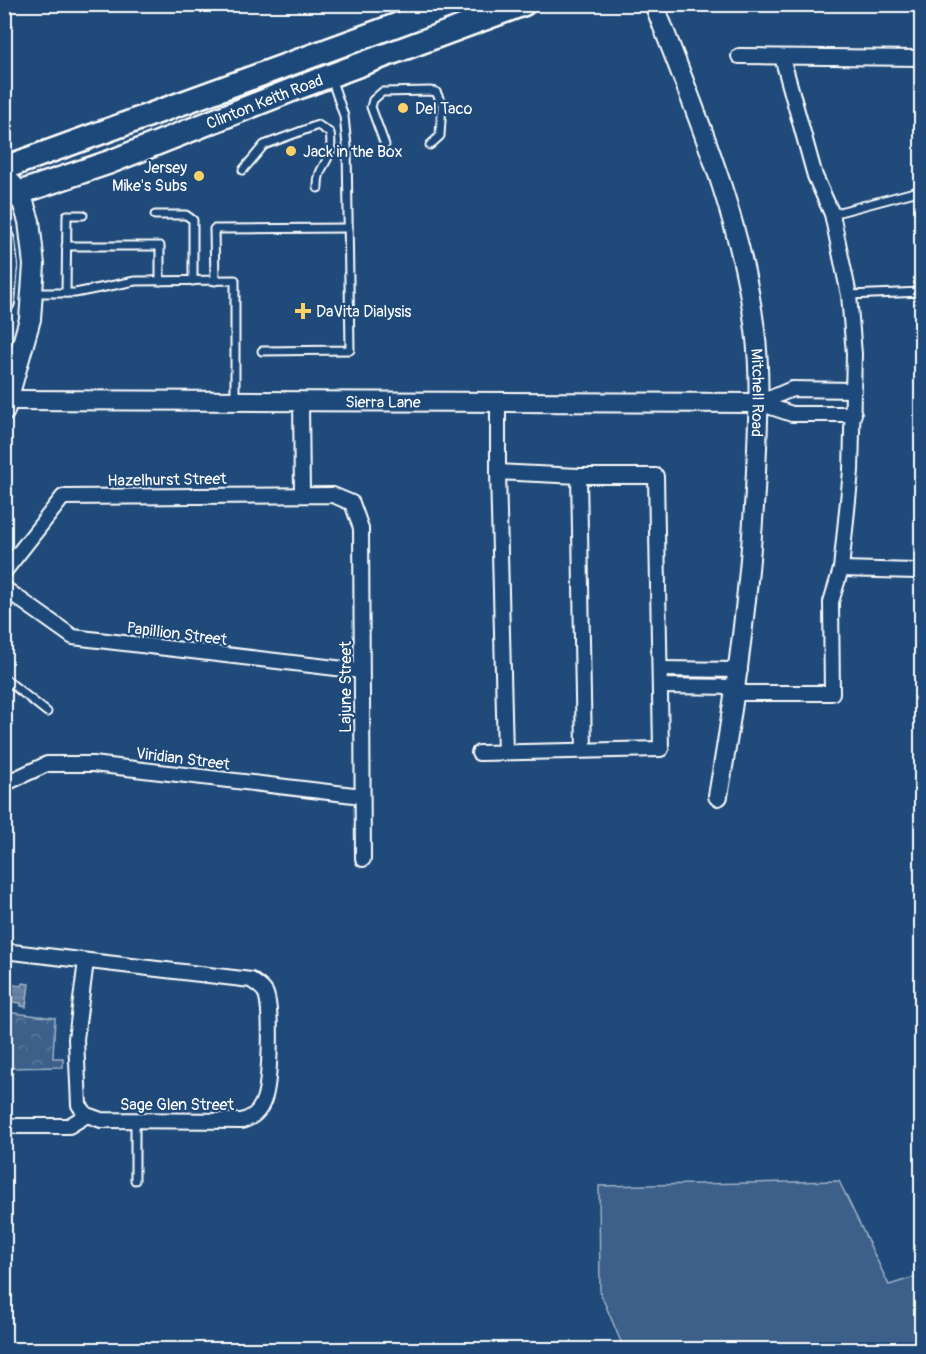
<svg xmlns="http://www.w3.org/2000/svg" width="926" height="1354" font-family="Pangolin,sans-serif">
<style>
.green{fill:#3c618b;stroke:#9eb0c5;stroke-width:1.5}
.park{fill:url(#park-crowns);stroke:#9eb0c5;stroke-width:1.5}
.water{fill:url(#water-rules);stroke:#a3b5c8;stroke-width:1.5}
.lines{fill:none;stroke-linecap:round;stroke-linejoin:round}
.service-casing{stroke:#fff;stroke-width:11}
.minor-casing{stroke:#fff;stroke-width:18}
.tertiary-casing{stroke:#fff;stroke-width:22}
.secondary-casing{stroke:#fff;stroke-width:24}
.primary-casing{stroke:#fff;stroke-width:27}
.service{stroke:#1f4a7a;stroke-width:7}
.minor{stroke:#1f4a7a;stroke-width:14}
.tertiary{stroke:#1f4a7a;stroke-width:18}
.secondary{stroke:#1f4a7a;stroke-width:20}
.primary{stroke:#1f4a7a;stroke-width:22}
.poi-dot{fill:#ffd166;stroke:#1f4a7a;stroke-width:2}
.labels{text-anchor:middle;stroke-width:4.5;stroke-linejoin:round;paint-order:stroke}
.street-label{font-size:16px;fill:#fff;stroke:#1f4a7a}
.poi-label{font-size:16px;fill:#fff;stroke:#1f4a7a;text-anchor:start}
</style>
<defs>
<pattern id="park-crowns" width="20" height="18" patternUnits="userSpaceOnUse" patternTransform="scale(1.5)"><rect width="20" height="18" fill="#3c618b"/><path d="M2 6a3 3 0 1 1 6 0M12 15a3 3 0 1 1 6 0" fill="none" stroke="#59799c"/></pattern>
<pattern id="water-rules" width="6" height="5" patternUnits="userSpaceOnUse" patternTransform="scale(1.5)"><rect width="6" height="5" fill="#6583a4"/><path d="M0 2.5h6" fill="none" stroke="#5b6d81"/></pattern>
</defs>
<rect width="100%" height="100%" fill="#1f4a7a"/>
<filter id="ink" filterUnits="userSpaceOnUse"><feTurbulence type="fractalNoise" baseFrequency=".0167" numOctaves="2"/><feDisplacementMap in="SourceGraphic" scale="12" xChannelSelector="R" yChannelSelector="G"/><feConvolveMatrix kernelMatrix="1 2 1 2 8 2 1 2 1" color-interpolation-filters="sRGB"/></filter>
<g filter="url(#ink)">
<path class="green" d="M 839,1181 L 889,1285 L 921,1275 L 921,1349 L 624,1349 L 600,1292 L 599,1186 Z"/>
<path class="park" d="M 5,1012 L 55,1018 L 53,1058 L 63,1058 L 63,1067 L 5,1068 Z"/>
<path class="water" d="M 23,983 L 29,984 L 26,1007 L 21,1006 L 21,1003 L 5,1001 L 5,984 L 22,986 Z"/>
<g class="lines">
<defs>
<g id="service">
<path d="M 385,145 L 371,107 L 373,100 L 382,92 L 430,91 L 436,92 L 442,104 L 440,136 L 430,145"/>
<path d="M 243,170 L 264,145 L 318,125 L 330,133 C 335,165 317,161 318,188"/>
<path d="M 832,214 L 922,190"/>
<path d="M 155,215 L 186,215 L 193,220 L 193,281"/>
<path d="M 66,246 L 160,246 L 160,281"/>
<path d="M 215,281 L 214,229 L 348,228"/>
<path d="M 34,293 L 75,293 L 135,281 L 235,280 L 235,399"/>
<path d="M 66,293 L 67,215 L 83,215"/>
<path d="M 849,295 L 922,292"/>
<path d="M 262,351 L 350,350 L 347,146 L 344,116 L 331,78"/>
<path d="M 4,678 L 47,712"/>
<path d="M 135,1180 L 135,1120"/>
</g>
<g id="minor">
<path d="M 739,56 L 922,58"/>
<path d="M 301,402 L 302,494"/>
<path d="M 498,402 L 498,472"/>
<path d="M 759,403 L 792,389 L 854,390"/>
<path d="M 759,403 L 792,414 L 854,414"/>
<path d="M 841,569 L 916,571 L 922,568"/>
<path d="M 4,572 L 63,497 L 333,495 L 352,503 L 361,528 L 363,859"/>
<path d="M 4,588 L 73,637 L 361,671"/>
<path d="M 660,669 L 740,670"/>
<path d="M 660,686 L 738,687"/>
<path d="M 736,693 L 832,693 L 831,602 L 841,569 L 851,471 L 854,354 L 849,295 L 832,214 L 815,176 L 782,57"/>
<path d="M 479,753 L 661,749 L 656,476 L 579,476"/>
<path d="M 505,753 L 498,472 L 579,476 L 584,750"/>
<path d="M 4,784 L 47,764 L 93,764 L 362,796"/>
<path d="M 4,951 L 251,980 C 255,983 262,987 265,992 C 273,1005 270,1085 264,1099 C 260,1111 254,1117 242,1121 L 101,1120 L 87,1115 L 79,1105 L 76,1039 L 86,961"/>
<path d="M 4,1126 L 69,1126 L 87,1115"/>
</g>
<g id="tertiary">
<path id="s1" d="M 654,4 C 695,110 741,217 755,330 C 761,376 758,424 756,471 C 751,580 737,688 718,796"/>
<path id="s2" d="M 7,400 L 759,403"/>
</g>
<g id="secondary">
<path d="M 4,176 L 20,193 L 29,221 L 34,265 L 30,319 L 4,411"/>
<path d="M 4,240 L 7,266 L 4,302"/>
</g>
<g id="primary">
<path d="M 4,168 L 454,4"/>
<path id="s3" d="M 4,198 L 110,162 L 297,88 L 524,4"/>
</g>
</defs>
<use href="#service" class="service-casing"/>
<use href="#minor" class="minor-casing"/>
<use href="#tertiary" class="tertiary-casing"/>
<use href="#secondary" class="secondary-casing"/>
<use href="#primary" class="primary-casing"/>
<use href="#service" class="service"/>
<use href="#minor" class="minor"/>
<use href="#tertiary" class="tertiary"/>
<use href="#secondary" class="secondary"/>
<use href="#primary" class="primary"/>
</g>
</g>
<g class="poi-dot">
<circle cx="403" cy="108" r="6"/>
<circle cx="291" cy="151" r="6"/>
<circle cx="199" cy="176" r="6"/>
<path d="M300 302h6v6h6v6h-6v6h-6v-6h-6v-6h6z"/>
</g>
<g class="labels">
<g class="street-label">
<text dy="6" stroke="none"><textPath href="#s3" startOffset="278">Clinton Keith Road</textPath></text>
<text dy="6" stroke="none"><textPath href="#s1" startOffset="405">Mitchell Road</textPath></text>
<text dy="6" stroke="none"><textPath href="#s2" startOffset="376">Sierra Lane</textPath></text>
<text transform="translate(167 479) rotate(-1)" y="6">Hazelhurst Street</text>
<text transform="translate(177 633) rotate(7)" y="6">Papillion Street</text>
<text transform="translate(345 687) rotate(-90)" y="6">Lajune Street</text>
<text transform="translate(183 758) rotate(7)" y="6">Viridian Street</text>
<text x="177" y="1110">Sage Glen Street</text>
</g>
<g class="poi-label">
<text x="415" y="114">Del Taco</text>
<text x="303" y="157">Jack in the Box</text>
<text x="187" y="173" text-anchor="end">Jersey<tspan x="187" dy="18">Mike's Subs</tspan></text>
<text x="316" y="317">DaVita Dialysis</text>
</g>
</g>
<rect width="926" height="1354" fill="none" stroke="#1f4a7a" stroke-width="24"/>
<rect x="12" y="12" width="902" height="1330" fill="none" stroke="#fff" stroke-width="2" filter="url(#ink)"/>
</svg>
